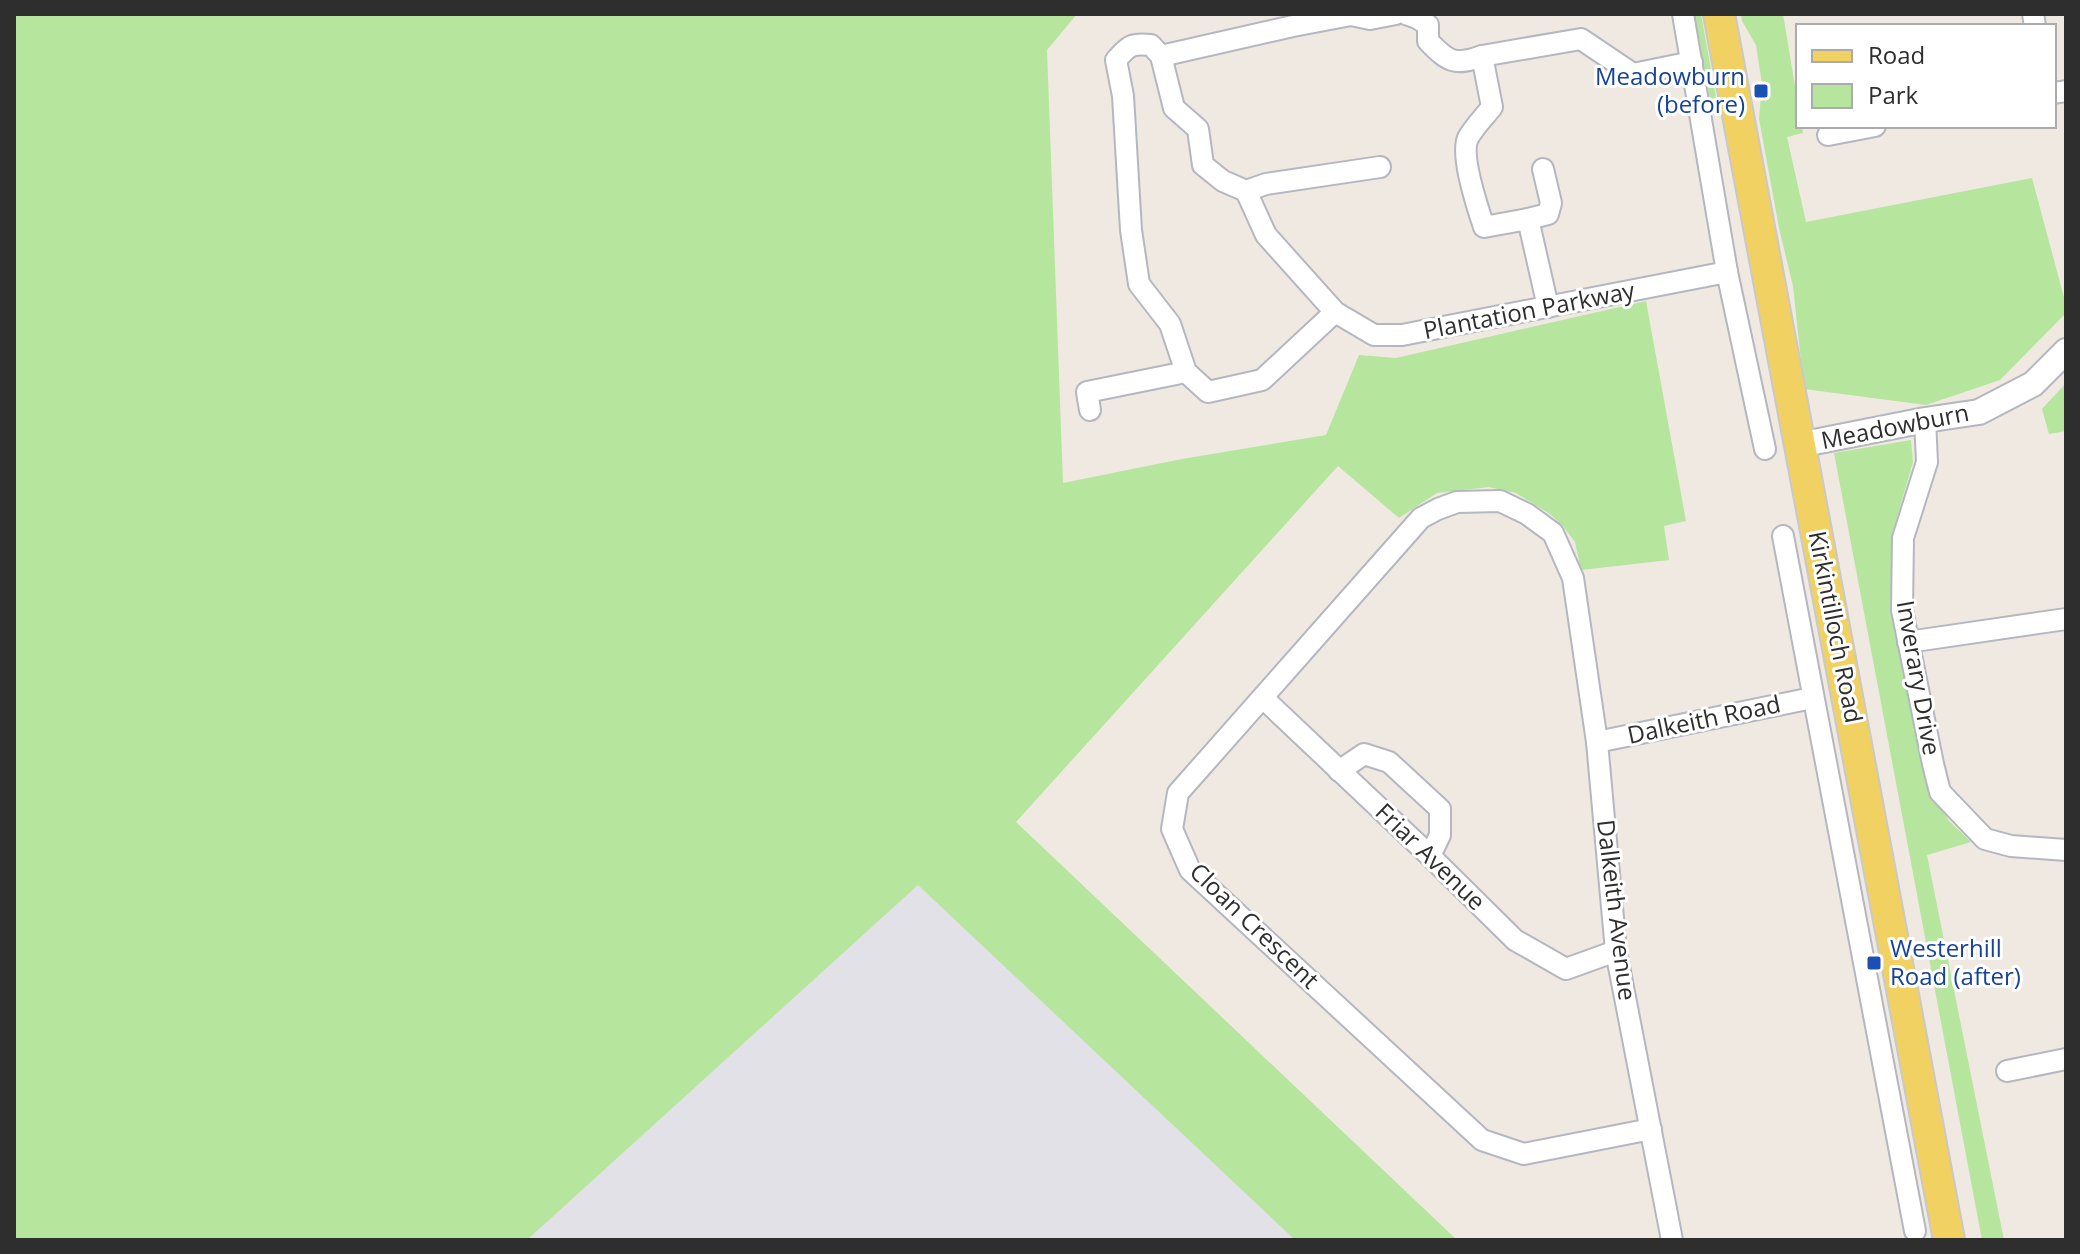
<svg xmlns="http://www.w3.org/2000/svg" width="2080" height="1254" font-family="'Open Sans',sans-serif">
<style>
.industrial{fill:#e3e1e8}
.green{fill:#b6e59e}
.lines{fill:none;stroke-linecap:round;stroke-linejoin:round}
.minor-casing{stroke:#b4b7c1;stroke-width:24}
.tertiary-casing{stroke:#b4b7c1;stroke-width:28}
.primary-casing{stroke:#c9c9c9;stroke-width:34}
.minor{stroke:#fff;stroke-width:20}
.tertiary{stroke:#fff;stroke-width:24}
.primary{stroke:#f2d163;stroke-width:30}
.transit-dot{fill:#1a4fb4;stroke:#fff;stroke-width:3}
.labels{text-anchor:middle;stroke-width:6;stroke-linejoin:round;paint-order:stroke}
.transit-label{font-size:24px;fill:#164399;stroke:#fff;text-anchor:end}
.street-label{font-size:24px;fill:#2e2e2e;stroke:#fff}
</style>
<rect width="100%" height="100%" fill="#efe9e1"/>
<path class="industrial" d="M 918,884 L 1297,1240 L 527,1240 Z"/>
<g class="green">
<path d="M 14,14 L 1077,14 L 1047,50 L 1063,483 L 1182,459 L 1326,435 L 1359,355 L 1396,358 L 1646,301 L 1686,521 L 1664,526 L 1669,560 L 1581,570 L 1575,542 L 1563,526 L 1550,514 L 1516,493 L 1489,487 L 1437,493 L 1399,518 L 1338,466 L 1016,822 L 1457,1240 L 1295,1240 L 918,885 L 527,1240 L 14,1240 Z"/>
<path d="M 1694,14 L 1701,14 L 1719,114 L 1713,115 Z"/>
<path d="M 1741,14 L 1783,14 L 1798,104 L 1798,126 L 1802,126 L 1803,133 L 1787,137 L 1806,222 L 2032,178 L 2066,305 L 2066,313 L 2000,380 L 1926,405 L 1804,389 L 1793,286 L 1779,228 L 1759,119 L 1762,84 L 1756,45 L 1742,21 Z"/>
<path d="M 2066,383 L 2066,431 L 2049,434 L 2042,409 Z"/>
<path d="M 1911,440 L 1913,462 L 1893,531 L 1899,641 L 1930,788 L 1949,821 L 1971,842 L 1927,855 L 2004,1240 L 1982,1240 L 1834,453 Z"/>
</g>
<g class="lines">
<defs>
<g id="minor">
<path d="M 1406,14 L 1417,18 L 1428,25 L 1428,41 C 1448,62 1455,66 1482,56"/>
<path d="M 1683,14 L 1727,272 L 1765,449"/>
<path d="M 2033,14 L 2035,26"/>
<path d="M 1161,56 L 1293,26 L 1351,15 L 1370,19 L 1396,14"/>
<path d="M 2054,93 L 2066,91"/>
<path d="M 1828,135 L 1875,126"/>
<path d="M 1246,191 L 1266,184 L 1380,167"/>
<path d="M 1528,219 L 1548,214 L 1551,203 L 1543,169"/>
<path d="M 1548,307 L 1528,219 L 1484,227 C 1478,209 1460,155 1468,138 C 1474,127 1485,116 1492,107 L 1482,56 L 1581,39 L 1633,74 L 1692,62"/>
<path d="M 1335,312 L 1262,380 L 1208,392 L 1186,372 L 1170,324 L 1139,284 L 1131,230 L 1123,96 L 1116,60 C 1129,45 1132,43 1151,45 L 1161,56 L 1174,108 L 1198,129 L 1203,165 L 1223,181 L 1246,191 L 1266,235 L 1335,312 L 1374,335 L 1402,335 L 1727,272"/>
<path d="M 1090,410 L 1087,392 L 1186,372"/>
<path d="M 1925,420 L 1927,462 L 1903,538 L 1902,610 L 1933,764 L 1940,792 L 1985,839 L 2011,846 L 2066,850"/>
<path d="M 1783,536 L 1915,1231"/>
<path d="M 1908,642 L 2066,619"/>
<path d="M 1263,698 L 1430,856 L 1515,940 L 1566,969 L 1616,951"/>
<path d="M 1597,742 L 1812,698"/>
<path d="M 1339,771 L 1364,754 L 1389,762 L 1440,809 L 1440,835 L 1430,856"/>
<path d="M 2007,1071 L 2066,1059"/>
<path d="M 1651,1129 L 1524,1154 L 1482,1140 L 1190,870 L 1172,829 L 1178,793 L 1421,518 L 1438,509 L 1457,502 L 1500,501 L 1527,514 L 1553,533 L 1573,578 L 1597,742 L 1616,951 L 1672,1240"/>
</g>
<path id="tertiary" d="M 1799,445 L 1925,420 L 1979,412 L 2033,384 L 2066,351"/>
<path id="primary" d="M 1719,14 L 1949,1240"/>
</defs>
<use href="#minor" class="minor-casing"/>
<use href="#tertiary" class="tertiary-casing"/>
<use href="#primary" class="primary-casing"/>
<use href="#minor" class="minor"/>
<use href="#tertiary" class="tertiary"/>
<use href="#primary" class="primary"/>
</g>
<g class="transit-dot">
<rect x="1753" y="83" width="16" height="16" rx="4"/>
<rect x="1866" y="955" width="16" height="16" rx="4"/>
</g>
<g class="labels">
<g class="transit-label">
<text x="1745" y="85">Meadowburn<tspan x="1745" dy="28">(before)</tspan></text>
<text x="1890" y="957" text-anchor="start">Westerhill<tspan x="1890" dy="28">Road (after)</tspan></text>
</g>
<g class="street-label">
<text transform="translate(1529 311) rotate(-11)" y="8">Plantation Parkway</text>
<text transform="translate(1895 427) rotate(-11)" y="8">Meadowburn</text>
<text transform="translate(1835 627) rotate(79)" y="8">Kirkintilloch Road</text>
<text transform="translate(1918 678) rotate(80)" y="8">Inverary Drive</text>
<text transform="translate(1704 720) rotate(-12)" y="8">Dalkeith Road</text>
<text transform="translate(1430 857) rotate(44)" y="8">Friar Avenue</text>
<text transform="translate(1616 910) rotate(83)" y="8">Dalkeith Avenue</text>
<text transform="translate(1254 926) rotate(44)" y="8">Cloan Crescent</text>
</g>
</g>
<rect width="2080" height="1254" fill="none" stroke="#2e2e2e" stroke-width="32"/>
<rect x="1796" y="24" width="260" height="104" fill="#ffffff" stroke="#ababab" stroke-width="2"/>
<rect x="1812" y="50" width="40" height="12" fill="#f2d163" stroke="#ababab" stroke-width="2"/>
<text x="1868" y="64" font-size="24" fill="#2e2e2e">Road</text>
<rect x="1812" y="84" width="40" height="24" fill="#b6e59e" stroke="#ababab" stroke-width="2"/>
<text x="1868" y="104" font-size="24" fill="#2e2e2e">Park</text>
</svg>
